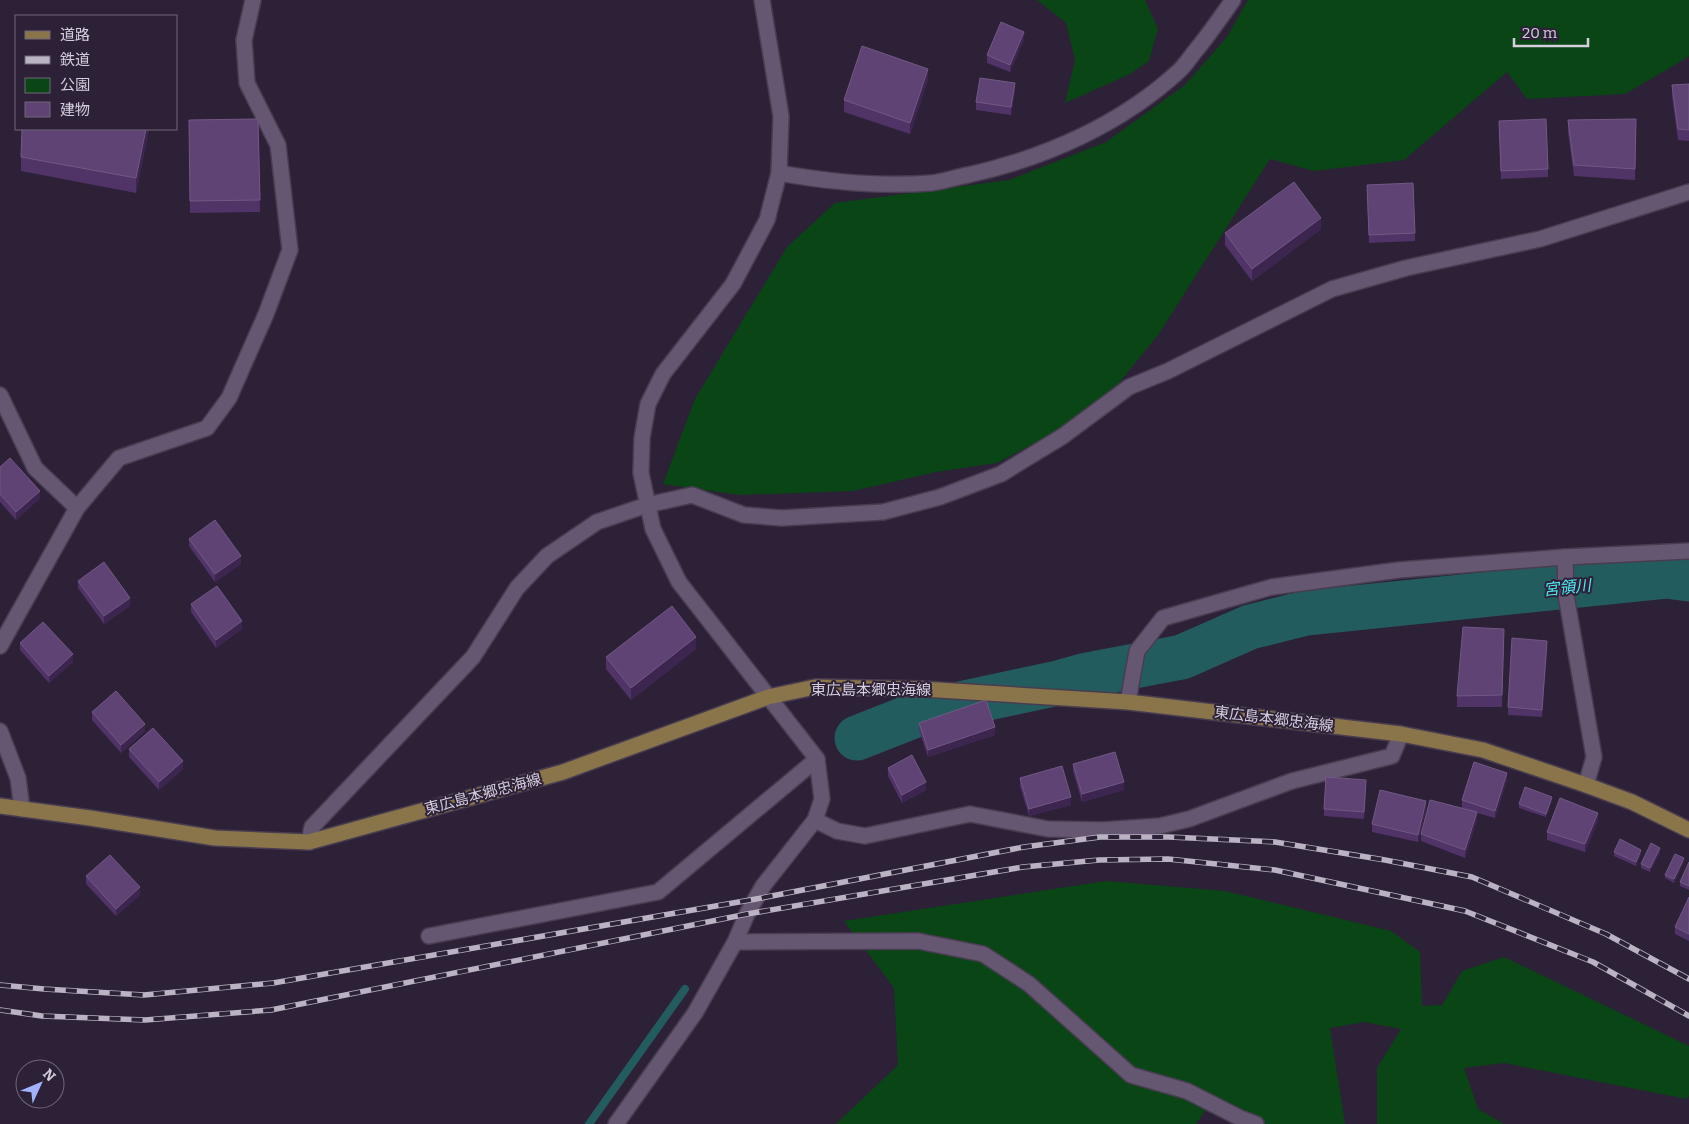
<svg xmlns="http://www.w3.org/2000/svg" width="1689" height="1124" font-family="Bitter,'Noto Sans JP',serif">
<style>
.green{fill:#094515}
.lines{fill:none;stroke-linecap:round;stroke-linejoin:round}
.stream{stroke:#235c5e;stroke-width:8}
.river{stroke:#235c5e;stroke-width:45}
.minor-casing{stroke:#483d50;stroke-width:18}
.tertiary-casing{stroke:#483d50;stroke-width:18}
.primary-casing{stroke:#483d50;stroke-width:18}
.minor{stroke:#655772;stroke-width:15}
.tertiary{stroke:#655772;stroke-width:15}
.primary{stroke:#8a744a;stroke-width:15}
.rail-casing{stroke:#bab3c3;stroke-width:5.5}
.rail{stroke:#2d2138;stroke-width:4;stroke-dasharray:11;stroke-linecap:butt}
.wall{fill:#503367}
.shaded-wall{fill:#3c254f}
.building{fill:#5e4374;stroke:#715984}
.labels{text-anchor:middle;stroke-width:4;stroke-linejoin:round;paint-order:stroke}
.street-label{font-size:15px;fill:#d5cedd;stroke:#2d2138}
.water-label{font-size:16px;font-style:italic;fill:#4febf1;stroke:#2d2138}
</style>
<rect width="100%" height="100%" fill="#2d2138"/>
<g class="green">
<path d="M 1037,0 L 1145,0 L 1158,29 L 1149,61 L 1130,74 L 1065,103 L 1075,60 L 1066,23 Z"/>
<path d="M 1248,0 L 1689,0 L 1689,56 L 1683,60 L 1625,94 L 1527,99 L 1507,72 L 1404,160 L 1314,171 L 1270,159 L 1158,335 L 1096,411 L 997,463 L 936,472 L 853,491 L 739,495 L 663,484 L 695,399 L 787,247 L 835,203 L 1009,180 L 1106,142 L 1185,85 L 1227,37 Z"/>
<path d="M 1106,881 L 1225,891 L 1391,931 L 1420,952 L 1422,1006 L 1442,1005 L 1462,971 L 1504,957 L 1689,1046 L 1689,1095 L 1687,1099 L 1504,1063 L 1464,1068 L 1478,1109 L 1504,1124 L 1377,1124 L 1377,1068 L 1401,1029 L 1364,1022 L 1330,1028 L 1345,1124 L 1266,1124 L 1210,1103 L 1196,1124 L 836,1124 L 898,1065 L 894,988 L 844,921 Z"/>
</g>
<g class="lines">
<path class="stream" d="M 589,1124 L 685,989"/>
<path class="river" d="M 857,738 L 923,712 L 1058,683 L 1087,675 L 1182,657 L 1250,627 L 1306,613 L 1666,576 L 1689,579"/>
<defs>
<g id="minor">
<path d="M 0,395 L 35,468 L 77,508"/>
<path d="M 1565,557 L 1566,595 L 1594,757 L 1586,785"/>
<path d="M 0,646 L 77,508 L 119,458 L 207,428 L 229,398 L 266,314 L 290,250 L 278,145 L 247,83 L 244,40 L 253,0"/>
<path d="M 0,731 L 18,778 L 22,809"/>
<path d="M 815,820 L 837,831 L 865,836 L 970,814 L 1048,829 L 1102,830 L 1160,826 L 1189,819 L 1292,781 L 1392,756 L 1401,734"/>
<path d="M 309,842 L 312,827 L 473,657 L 517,588 L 547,556 L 597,522 L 647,505 L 692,495 L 744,515 L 782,518 L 883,512 L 940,497 L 1001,474 L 1063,436 L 1129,387 L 1168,371 L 1332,289 L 1406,268 L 1540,239 L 1689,192"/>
<path d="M 429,936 L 658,892 L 817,759"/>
<path d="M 735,942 L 918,941 L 983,954 L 1029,984 L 1131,1075 L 1187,1091 L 1240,1118 L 1256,1124"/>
</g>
<g id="tertiary">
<path d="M 779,173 C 829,182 880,187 931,183 C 943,182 956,177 968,175 C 1045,158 1122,124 1180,70 C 1186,64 1191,56 1197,49 C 1210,33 1221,17 1233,0"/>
<path d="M 1128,702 L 1137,651 L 1163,618 L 1272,587 L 1399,570 L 1565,557 L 1689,551"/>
<path d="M 616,1124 L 695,1013 L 735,942 L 747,914 L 763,886 L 815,820 L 822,799 L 817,759 L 679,582 L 653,529 L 641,473 L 642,438 L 648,404 L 663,374 L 733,284 L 767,220 L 779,173 L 781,116 L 762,0"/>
</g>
<path id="primary" d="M 0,806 L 90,818 L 215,838 L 309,842 L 563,772 L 768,697 L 815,687 L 922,689 L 1128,702 L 1401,734 L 1483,750 L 1586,785 L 1632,802 L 1689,830"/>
</defs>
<use href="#minor" class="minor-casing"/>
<use href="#tertiary" class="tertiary-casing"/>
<use href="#primary" class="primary-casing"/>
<use href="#minor" class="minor"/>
<use href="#tertiary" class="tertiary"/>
<use href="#primary" class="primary"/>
<defs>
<g id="rail">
<path d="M 0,985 L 44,989 L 144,995 L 273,983 L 756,899 L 1024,847 L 1100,837 L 1169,837 L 1275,842 L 1385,860 L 1472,877 L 1606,934 L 1689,979"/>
<path d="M 0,1010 L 42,1016 L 145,1020 L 271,1010 L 747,914 L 1023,867 L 1099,860 L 1168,859 L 1275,870 L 1465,911 L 1593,962 L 1689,1016"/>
</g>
</defs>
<use href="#rail" class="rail-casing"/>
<use href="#rail" class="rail"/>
</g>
<g class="wall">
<path d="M 1024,40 L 1010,72 L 987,63 L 987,55 Z"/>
<path d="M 928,80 L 910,134 L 844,112 L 844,100 Z"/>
<path d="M 1689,84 L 1689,141 L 1678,140 L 1672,96 L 1672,85 Z"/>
<path d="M 1015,91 L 1011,115 L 976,110 L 976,102 Z"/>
<path d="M 258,119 L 260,212 L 190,213 L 189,120 Z"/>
<path d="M 1636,119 L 1635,180 L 1574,176 L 1568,132 L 1568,120 Z"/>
<path d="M 1499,128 L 1548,169 L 1548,177 L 1501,179 Z"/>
<path d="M 149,129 L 136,193 L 21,171 L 21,157 Z"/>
<path d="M 1367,193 L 1415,233 L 1415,241 L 1369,243 Z"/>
<path d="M 1321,229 L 1252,281 L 1225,245 L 1225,233 Z"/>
<path d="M 0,467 L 40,498 L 16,520 L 0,502 Z"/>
<path d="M 189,539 L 241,564 L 215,582 L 189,546 Z"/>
<path d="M 78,581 L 130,606 L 104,624 L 78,588 Z"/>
<path d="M 191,604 L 242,629 L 216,648 L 191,612 Z"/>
<path d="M 1504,640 L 1502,707 L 1457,707 L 1457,696 Z"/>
<path d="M 20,643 L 73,662 L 49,683 L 20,650 Z"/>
<path d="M 696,649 L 631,700 L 606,669 L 606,657 Z"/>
<path d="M 1547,649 L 1542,717 L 1508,715 L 1508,707 Z"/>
<path d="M 92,712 L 145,731 L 121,753 L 92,720 Z"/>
<path d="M 919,723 L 995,735 L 928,757 L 919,730 Z"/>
<path d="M 129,749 L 183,769 L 159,790 L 129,757 Z"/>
<path d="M 1073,764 L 1124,790 L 1082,802 L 1073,771 Z"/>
<path d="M 888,768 L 926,790 L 902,803 L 888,776 Z"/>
<path d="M 1020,778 L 1071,805 L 1029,816 L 1020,786 Z"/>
<path d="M 1507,780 L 1495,818 L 1477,813 L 1477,820 L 1465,858 L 1421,841 L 1421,834 L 1470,810 L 1462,808 L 1462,800 Z"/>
<path d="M 1366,788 L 1364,819 L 1324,816 L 1324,809 Z"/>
<path d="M 1552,800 L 1546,817 L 1519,808 L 1519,804 Z"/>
<path d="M 1426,809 L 1418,842 L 1372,832 L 1372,824 Z"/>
<path d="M 1598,821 L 1585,852 L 1547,840 L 1547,832 Z"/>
<path d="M 1614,852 L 1641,854 L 1636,866 L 1614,856 Z"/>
<path d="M 1660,852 L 1650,872 L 1641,868 L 1641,864 Z"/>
<path d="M 1684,862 L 1674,883 L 1665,878 L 1665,875 Z"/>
<path d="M 1689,862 L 1689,890 L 1680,886 L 1680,882 Z"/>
<path d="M 86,876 L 140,895 L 116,916 L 86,884 Z"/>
<path d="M 1689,897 L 1689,941 L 1675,934 L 1675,927 Z"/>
</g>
<g class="shaded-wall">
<path d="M 1024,32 L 1024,40 L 1010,72 L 1010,65 Z"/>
<path d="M 928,69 L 928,80 L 910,134 L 910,123 Z"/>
<path d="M 1015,83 L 1015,91 L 1011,115 L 1011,107 Z"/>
<path d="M 146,129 L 149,129 L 136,193 L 136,178 Z"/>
<path d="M 1321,218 L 1321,229 L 1252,281 L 1252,269 Z"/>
<path d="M 40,491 L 40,498 L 16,520 L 16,512 Z"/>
<path d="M 241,556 L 241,564 L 215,582 L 215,574 Z"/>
<path d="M 130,598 L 130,606 L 104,624 L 104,616 Z"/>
<path d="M 242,621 L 242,629 L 216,648 L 216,640 Z"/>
<path d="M 696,637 L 696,649 L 631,700 L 631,688 Z"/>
<path d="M 1547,641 L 1547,649 L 1542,717 L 1542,710 Z"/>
<path d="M 73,654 L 73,662 L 49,683 L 49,676 Z"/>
<path d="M 145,724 L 145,731 L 121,753 L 121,745 Z"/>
<path d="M 995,727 L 995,735 L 928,757 L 928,750 Z"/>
<path d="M 183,761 L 183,769 L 159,790 L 159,782 Z"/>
<path d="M 1507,773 L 1507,780 L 1495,818 L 1495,811 Z"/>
<path d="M 926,782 L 926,790 L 902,803 L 902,795 Z"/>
<path d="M 1124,782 L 1124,790 L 1082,802 L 1082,794 Z"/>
<path d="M 1071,797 L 1071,805 L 1029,816 L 1029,809 Z"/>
<path d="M 1552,797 L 1552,800 L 1546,817 L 1546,814 Z"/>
<path d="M 1426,801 L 1426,809 L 1418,842 L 1418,835 Z"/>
<path d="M 1477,812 L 1477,820 L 1465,858 L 1465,850 Z"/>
<path d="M 1598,813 L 1598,821 L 1585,852 L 1585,844 Z"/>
<path d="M 1660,848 L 1660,852 L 1650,872 L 1650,868 Z"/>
<path d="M 1641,850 L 1641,854 L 1636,866 L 1636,862 Z"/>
<path d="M 1684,858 L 1684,862 L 1674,883 L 1674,879 Z"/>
<path d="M 140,887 L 140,895 L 116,916 L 116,909 Z"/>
</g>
<g class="building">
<path d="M 1001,22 L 1024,32 L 1010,65 L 987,55 Z"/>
<path d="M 862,46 L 928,69 L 910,123 L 844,100 Z"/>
<path d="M 980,78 L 1015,83 L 1011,107 L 976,102 Z"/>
<path d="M 1689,84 L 1689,130 L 1678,129 L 1672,85 Z"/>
<path d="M 258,119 L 260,200 L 190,201 L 189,120 Z"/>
<path d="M 1546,119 L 1548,169 L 1501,171 L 1499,121 Z"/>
<path d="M 1636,119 L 1635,169 L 1574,165 L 1568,120 Z"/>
<path d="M 22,129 L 146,129 L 136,178 L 21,157 Z"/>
<path d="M 1294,182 L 1321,218 L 1252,269 L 1225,233 Z"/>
<path d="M 1413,183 L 1415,233 L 1369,235 L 1367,185 Z"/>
<path d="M 10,458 L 40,491 L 16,512 L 0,494 L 0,467 Z"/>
<path d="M 215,520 L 241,556 L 215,574 L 189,539 Z"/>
<path d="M 104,562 L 130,598 L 104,616 L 78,581 Z"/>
<path d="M 217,586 L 242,621 L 216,640 L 191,604 Z"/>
<path d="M 672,606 L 696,637 L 631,688 L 606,657 Z"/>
<path d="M 43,622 L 73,654 L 49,676 L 20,643 Z"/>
<path d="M 1463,627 L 1504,629 L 1502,695 L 1457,696 Z"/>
<path d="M 1512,638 L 1547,641 L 1542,710 L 1508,707 Z"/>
<path d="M 116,691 L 145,724 L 121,745 L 92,712 Z"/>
<path d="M 986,700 L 995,727 L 928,750 L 919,723 Z"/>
<path d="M 153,728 L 183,761 L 159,782 L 129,749 Z"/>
<path d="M 1115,752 L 1124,782 L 1082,794 L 1073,764 Z"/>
<path d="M 912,755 L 926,782 L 902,795 L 888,768 Z"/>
<path d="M 1474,762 L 1507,773 L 1495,811 L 1462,800 Z"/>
<path d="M 1062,766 L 1071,797 L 1029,809 L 1020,778 Z"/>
<path d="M 1326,777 L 1366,780 L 1364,812 L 1324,809 Z"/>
<path d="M 1525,787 L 1552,797 L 1546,814 L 1519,804 Z"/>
<path d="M 1380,790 L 1426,801 L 1418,835 L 1372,824 Z"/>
<path d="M 1560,798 L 1598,813 L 1585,844 L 1547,832 Z"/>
<path d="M 1430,800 L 1477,812 L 1465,850 L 1421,834 Z"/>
<path d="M 1620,839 L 1641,850 L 1636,862 L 1614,852 Z"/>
<path d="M 1651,843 L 1660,848 L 1650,868 L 1641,864 Z"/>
<path d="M 1675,854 L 1684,858 L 1674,879 L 1665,875 Z"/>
<path d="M 110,855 L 140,887 L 116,909 L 86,876 Z"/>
<path d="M 1689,862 L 1689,886 L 1680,882 Z"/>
<path d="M 1689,897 L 1689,934 L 1675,927 Z"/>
</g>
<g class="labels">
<g class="street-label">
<text x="871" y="695">東広島本郷忠海線</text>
<text transform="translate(1274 719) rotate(7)" y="5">東広島本郷忠海線</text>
<text transform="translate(483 794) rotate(-15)" y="5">東広島本郷忠海線</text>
</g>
<g class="water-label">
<text transform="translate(1567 587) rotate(-6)" y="6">宮領川</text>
</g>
</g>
<rect x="15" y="15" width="162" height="115" fill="#2d2138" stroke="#70667a"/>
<rect x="25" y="31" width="25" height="8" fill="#8a744a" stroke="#70667a"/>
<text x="60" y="40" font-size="15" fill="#d5cedd">道路</text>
<rect x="25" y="56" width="25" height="8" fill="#bab3c3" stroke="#70667a"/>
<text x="60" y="65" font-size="15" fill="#d5cedd">鉄道</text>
<rect x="25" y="78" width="25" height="15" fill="#094515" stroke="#70667a"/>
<text x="60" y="90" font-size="15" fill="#d5cedd">公園</text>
<rect x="25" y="102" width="25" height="15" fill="#5e4374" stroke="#70667a"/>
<text x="60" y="115" font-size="15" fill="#d5cedd">建物</text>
<g transform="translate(40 1084) rotate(46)"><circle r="24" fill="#2d2138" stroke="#70667a"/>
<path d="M0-4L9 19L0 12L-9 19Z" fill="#a3b2fd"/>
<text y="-8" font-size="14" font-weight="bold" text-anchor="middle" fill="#d5cedd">N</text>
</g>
<path d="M1514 38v8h74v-8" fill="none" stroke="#d5cedd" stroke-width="2.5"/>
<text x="1522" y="38" font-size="15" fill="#d5cedd" stroke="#2d2138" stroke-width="4" paint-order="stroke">20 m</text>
</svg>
